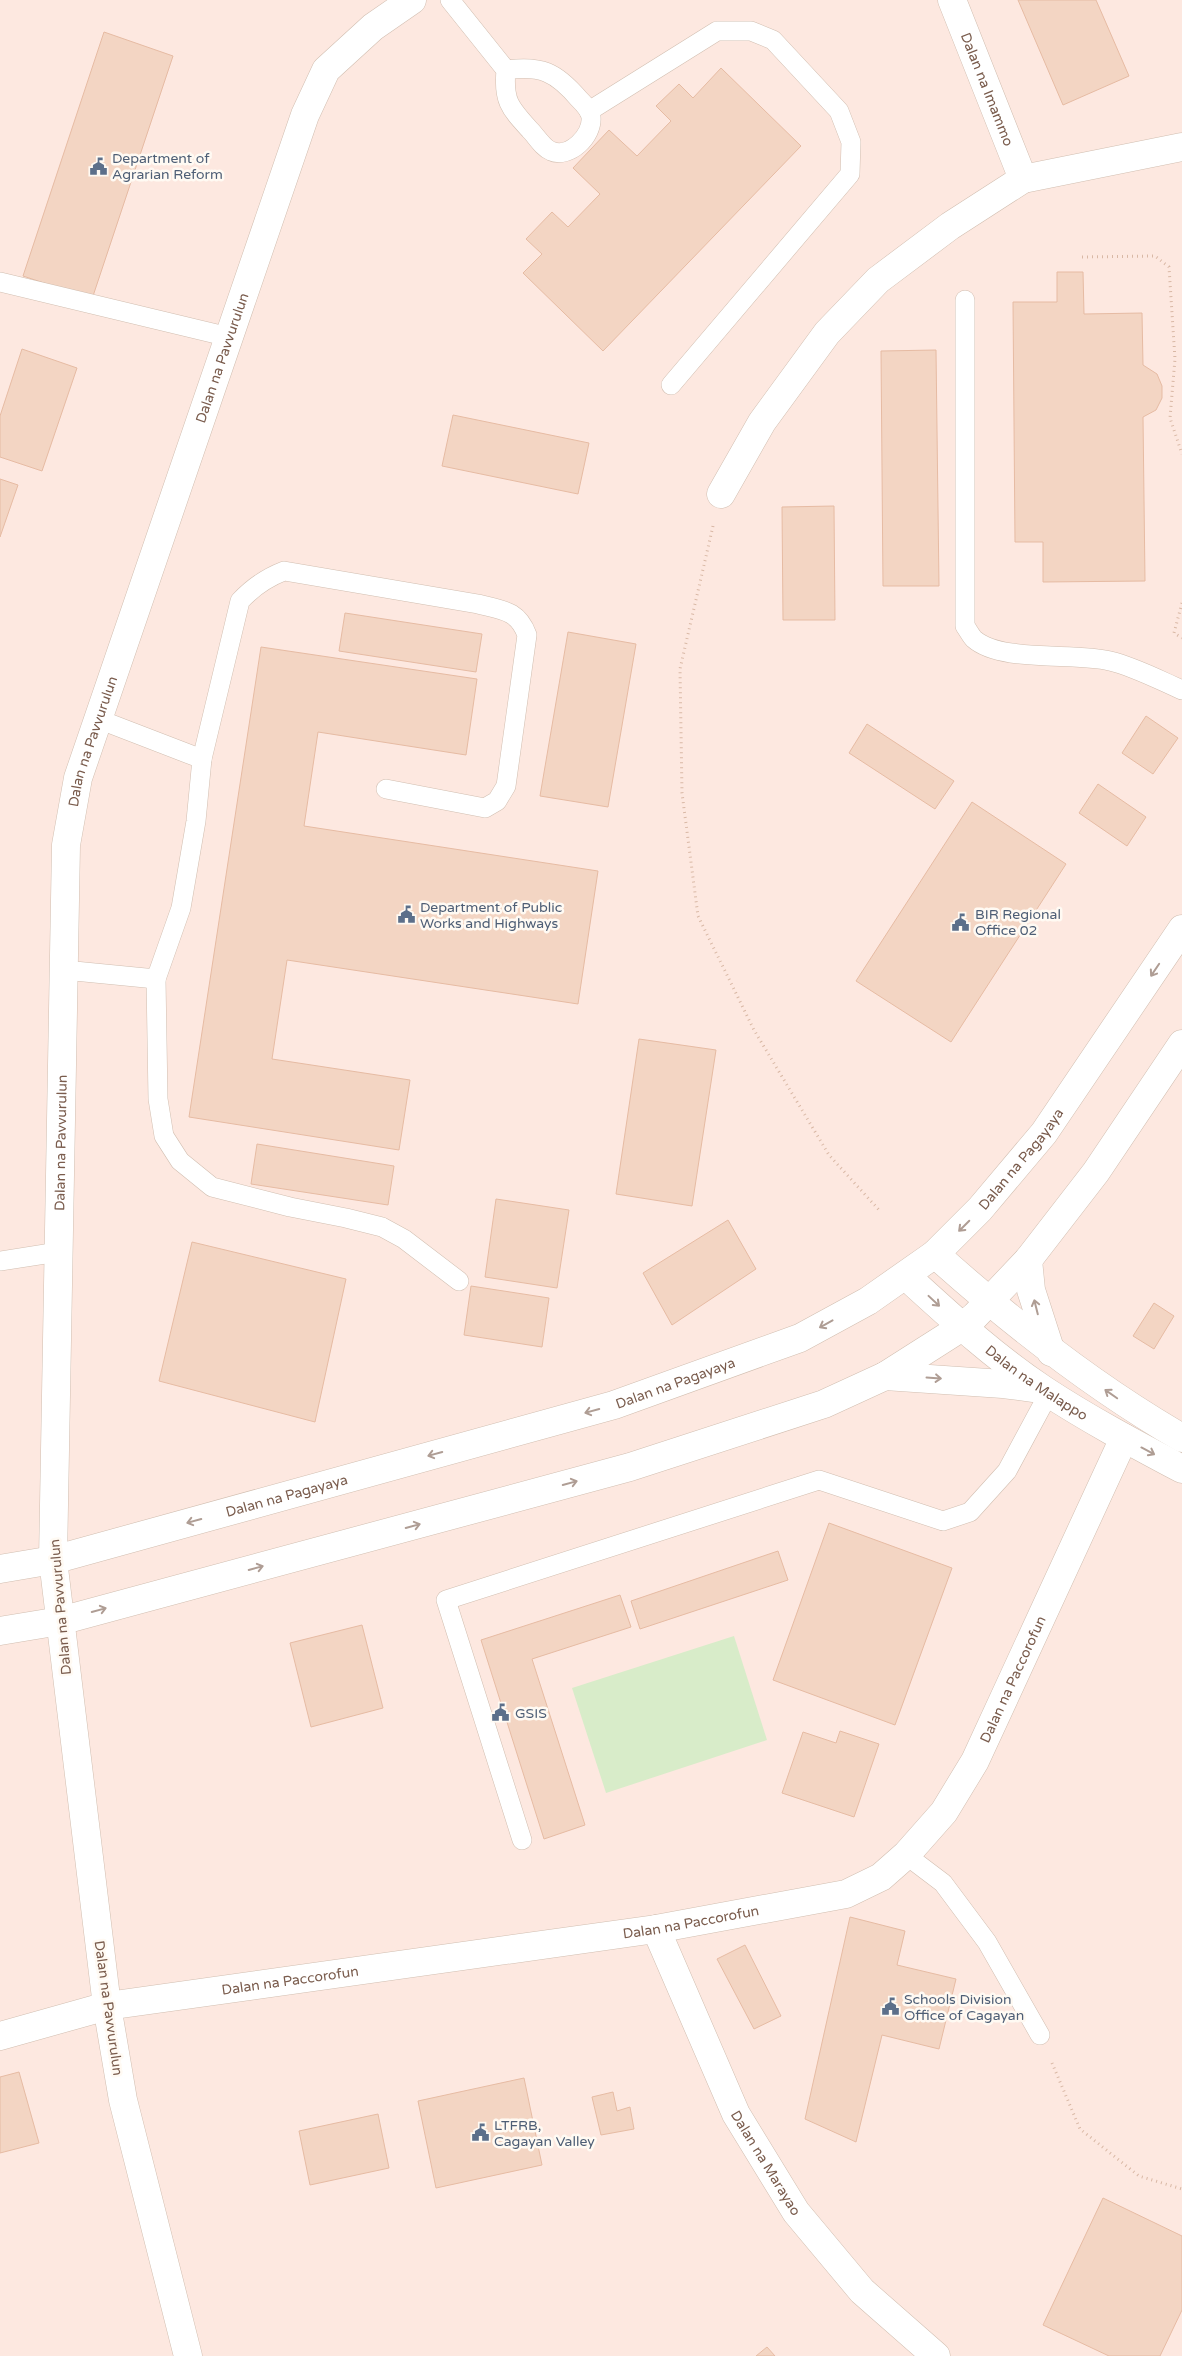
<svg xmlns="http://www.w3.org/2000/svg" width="1182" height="2356" font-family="'Varela Round',sans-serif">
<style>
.commercial{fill:#fde8e0}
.green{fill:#d8ecc9}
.building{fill:#f3d5c3;stroke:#e6bba3}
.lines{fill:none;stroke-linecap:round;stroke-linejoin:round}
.service-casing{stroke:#d1beb0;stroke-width:20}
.minor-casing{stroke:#d1beb0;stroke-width:29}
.path{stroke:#d9b8a5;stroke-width:3;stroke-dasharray:1 4;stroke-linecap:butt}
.service{stroke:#fff;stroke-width:19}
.minor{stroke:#fff;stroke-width:28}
.oneway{stroke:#af9d94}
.labels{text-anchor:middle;stroke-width:5;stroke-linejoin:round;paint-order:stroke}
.street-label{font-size:14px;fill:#7a5c4d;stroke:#fffaf3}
.service-label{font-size:14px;fill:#4e5e75;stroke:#fffaf3;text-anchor:start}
</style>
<rect width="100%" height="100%" fill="#fdf6ec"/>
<rect class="commercial" x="0" y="0" width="1182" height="2356"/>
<path class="green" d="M 734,1636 L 767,1740 L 606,1793 L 572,1688 Z"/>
<g class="building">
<path d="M 1018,0 L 1096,0 L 1129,76 L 1063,105 Z"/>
<path d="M 104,32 L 173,56 L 92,299 L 23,276 Z"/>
<path d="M 721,68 L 801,146 L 603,351 L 523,273 L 542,254 L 526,239 L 552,212 L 568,227 L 600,194 L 573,168 L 609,130 L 637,156 L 671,121 L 656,106 L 679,84 L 693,98 Z"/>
<path d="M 1057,272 L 1083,272 L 1084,314 L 1142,313 L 1143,365 L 1157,374 L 1162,386 L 1162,398 L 1156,410 L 1143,417 L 1145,581 L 1043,582 L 1043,542 L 1015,542 L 1013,302 L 1057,302 Z"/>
<path d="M 22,349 L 77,368 L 42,471 L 0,457 L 0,416 Z"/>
<path d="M 936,350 L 939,586 L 883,586 L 881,351 Z"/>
<path d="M 453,415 L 589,443 L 578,494 L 442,466 Z"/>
<path d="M 0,479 L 18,485 L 0,537 Z"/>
<path d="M 834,506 L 835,620 L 783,620 L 782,507 Z"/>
<path d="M 345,613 L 482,634 L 476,672 L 339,651 Z"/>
<path d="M 568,632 L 636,644 L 608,807 L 540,796 Z"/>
<path d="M 261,647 L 477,679 L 466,755 L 318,732 L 304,826 L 598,871 L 578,1004 L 287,960 L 272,1059 L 410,1080 L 399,1150 L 189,1117 Z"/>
<path d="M 1146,716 L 1178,738 L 1153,774 L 1122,753 Z"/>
<path d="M 867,724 L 954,781 L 935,809 L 849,753 Z"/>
<path d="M 1098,784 L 1146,817 L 1127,846 L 1079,813 Z"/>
<path d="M 972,802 L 1066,864 L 951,1042 L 856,981 Z"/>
<path d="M 639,1039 L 716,1050 L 692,1206 L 616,1194 Z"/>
<path d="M 257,1144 L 394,1166 L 388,1205 L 251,1184 Z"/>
<path d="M 496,1199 L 569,1210 L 557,1288 L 485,1277 Z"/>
<path d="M 728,1220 L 756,1269 L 672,1325 L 643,1273 Z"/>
<path d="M 192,1242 L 346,1279 L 315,1422 L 159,1381 Z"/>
<path d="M 471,1286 L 549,1298 L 542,1347 L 464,1335 Z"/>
<path d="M 1154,1303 L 1174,1316 L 1154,1349 L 1133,1336 Z"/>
<path d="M 829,1523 L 952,1568 L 895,1725 L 773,1680 Z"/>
<path d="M 778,1551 L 788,1580 L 640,1629 L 631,1601 Z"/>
<path d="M 620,1595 L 631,1627 L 532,1659 L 585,1825 L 544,1839 L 481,1640 Z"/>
<path d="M 362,1625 L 383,1708 L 311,1727 L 290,1643 Z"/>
<path d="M 840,1731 L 879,1744 L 854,1817 L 782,1793 L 803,1732 L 836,1743 Z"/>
<path d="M 850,1917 L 905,1931 L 897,1965 L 956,1979 L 939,2049 L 882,2035 L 856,2142 L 805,2119 Z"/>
<path d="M 745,1945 L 781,2016 L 754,2029 L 717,1959 Z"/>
<path d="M 19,2072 L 39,2143 L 0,2153 L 0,2077 Z"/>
<path d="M 524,2078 L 542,2165 L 436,2188 L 418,2101 Z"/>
<path d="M 613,2092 L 617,2111 L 630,2107 L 634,2129 L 601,2135 L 592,2097 Z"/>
<path d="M 378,2114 L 389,2168 L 310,2185 L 299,2131 Z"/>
<path d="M 1103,2198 L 1182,2236 L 1182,2310 L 1160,2356 L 1109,2356 L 1043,2325 Z"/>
<path d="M 767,2347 L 775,2356 L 756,2356 Z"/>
</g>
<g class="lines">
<defs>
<g id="service">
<path d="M 450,0 L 506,70 C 503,101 510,108 530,130 C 536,136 543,148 551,151 C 569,159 593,136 591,117 C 590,110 584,104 579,99 C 556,72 541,65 506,70"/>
<path d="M 589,111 L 717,31 L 751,31 L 773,40 L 839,111 L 851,142 L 850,174 L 671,385"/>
<path d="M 0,282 L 229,337"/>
<path d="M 965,300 L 965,626 C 968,630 971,636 974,639 C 1001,663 1076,652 1110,661 C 1135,667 1159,680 1182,690"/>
<path d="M 202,759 L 240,601 C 253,587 266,578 284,571 L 478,604 C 502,610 518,610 527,635 L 506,786 L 497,801 L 485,808 L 386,789"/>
<path d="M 64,970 L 156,979 L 181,908 L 196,821 L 202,759 L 98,719"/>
<path d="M 156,979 L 158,1099 L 164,1136 L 180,1161 L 212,1187 L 290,1207 L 346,1218 L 382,1227 L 404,1239 L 459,1281"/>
<path d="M 0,1261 L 58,1252"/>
<path d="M 522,1840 L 446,1600 L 819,1480 L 943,1521 L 970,1512 L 1007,1471 L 1049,1393"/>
<path d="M 906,1855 L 943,1883 L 987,1942 L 1040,2035"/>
</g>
<g id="minor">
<path id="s1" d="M 952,0 L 1023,179"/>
<path d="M 721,494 L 762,422 L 827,333 L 878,280 L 950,226 L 1023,179 L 1182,147"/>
<path d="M 935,1254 C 1012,1323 1092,1386 1182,1438"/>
<path d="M 1028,1260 L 1031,1290 L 1051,1352"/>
<path id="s2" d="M 906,1276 C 950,1316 994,1357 1044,1390 C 1088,1419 1135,1444 1182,1469"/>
<path d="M 885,1376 L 1003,1384 L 1041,1389"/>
<path id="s3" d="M 0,1569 L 53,1560 L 614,1405 L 800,1338 L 868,1301 L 935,1254 L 980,1209 L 1044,1133 L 1182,929"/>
<path d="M 0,1631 L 60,1621 L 630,1467 L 824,1404 L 885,1376 L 962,1327 L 975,1316 L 1028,1260 L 1096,1172 L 1182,1044"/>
<path id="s4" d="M 656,1929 L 736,2114 L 796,2212 L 862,2291 L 936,2356"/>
<path id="s5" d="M 0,2036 L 107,2006 L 656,1929 L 846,1894 L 881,1877 L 906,1855 L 944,1812 L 975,1761 L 1124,1438"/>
<path id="s6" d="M 188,2356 L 123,2100 L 107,2006 L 53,1560 L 66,845 L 78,778 L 305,115 L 326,70 L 373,27 L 412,0"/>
</g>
</defs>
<use href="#service" class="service-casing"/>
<use href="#minor" class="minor-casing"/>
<g class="path">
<path d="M 1082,257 L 1155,256 L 1169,267 L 1175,359 L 1170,418 L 1182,454"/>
<path d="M 713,526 L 680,669 L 682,793 L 698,916 L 754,1030 L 829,1155 L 879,1210"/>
<path d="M 1182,603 L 1174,633 L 1182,638"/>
<path d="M 1052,2063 L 1080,2129 L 1139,2176 L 1182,2189"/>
</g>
<use href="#service" class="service"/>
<use href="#minor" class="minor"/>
</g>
<defs><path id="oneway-shaft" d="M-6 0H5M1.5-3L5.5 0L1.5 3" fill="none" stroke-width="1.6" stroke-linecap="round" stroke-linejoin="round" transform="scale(1.25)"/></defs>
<g class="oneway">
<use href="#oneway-shaft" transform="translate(1155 970) rotate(124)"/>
<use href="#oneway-shaft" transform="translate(964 1226) rotate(135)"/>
<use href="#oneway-shaft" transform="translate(934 1301) rotate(43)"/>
<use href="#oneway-shaft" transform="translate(1036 1307) rotate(-104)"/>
<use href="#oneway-shaft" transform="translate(826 1324) rotate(151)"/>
<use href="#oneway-shaft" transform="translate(934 1378) rotate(4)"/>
<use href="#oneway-shaft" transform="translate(1111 1394) rotate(-145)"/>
<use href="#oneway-shaft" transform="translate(592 1411) rotate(165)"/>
<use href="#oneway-shaft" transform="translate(1148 1451) rotate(28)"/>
<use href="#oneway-shaft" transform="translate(435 1454) rotate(165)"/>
<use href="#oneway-shaft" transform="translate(570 1483) rotate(-15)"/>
<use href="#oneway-shaft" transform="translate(194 1521) rotate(165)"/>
<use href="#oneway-shaft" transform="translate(413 1526) rotate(-15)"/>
<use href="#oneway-shaft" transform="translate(256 1568) rotate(-15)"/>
<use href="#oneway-shaft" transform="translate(99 1610) rotate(-15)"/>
</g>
<defs>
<symbol id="civic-bare" viewBox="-9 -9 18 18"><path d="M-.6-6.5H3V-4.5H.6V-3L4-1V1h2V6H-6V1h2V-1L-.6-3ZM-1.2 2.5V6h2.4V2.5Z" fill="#5c6f8a" stroke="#fffaf3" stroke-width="2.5" paint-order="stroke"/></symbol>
</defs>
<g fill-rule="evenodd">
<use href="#civic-bare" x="86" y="154" width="25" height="25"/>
<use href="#civic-bare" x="394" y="902" width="25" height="25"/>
<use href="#civic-bare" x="948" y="910" width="25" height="25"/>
<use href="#civic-bare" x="488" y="1700" width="25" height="25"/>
<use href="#civic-bare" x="878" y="1994" width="25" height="25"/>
<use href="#civic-bare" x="468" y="2120" width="25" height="25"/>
</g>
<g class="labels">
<g class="street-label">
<text dy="5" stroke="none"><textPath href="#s1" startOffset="96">Dalan na Imammo</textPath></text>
<text dy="5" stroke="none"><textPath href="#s6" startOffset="2036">Dalan na Pavvurulun</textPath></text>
<text dy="5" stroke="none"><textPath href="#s6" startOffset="1631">Dalan na Pavvurulun</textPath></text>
<text dy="5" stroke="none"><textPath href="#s6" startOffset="1226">Dalan na Pavvurulun</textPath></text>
<text dy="5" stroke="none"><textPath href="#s3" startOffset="1121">Dalan na Pagayaya</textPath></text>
<text dy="5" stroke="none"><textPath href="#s2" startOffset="169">Dalan na Malappo</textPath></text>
<text dy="5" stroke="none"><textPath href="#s3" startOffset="701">Dalan na Pagayaya</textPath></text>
<text dy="5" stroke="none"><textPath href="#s3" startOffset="296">Dalan na Pagayaya</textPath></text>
<text transform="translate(60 1607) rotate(-95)" y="5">Dalan na Pavvurulun</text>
<text dy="5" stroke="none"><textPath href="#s5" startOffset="1138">Dalan na Paccorofun</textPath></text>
<text dy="5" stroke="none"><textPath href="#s5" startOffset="701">Dalan na Paccorofun</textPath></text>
<text dy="5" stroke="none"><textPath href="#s5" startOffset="296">Dalan na Paccorofun</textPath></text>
<text transform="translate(109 2008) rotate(82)" y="5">Dalan na Pavvurulun</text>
<text dy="5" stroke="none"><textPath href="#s4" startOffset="259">Dalan na Marayao</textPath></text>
</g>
<g class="service-label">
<text x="112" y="163">Department of<tspan x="112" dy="16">Agrarian Reform</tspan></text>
<text x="420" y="912">Department of Public<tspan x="420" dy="16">Works and Highways</tspan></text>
<text x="975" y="919">BIR Regional<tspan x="975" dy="16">Office 02</tspan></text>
<text x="515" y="1718">GSIS</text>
<text x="904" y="2004">Schools Division<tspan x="904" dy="16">Office of Cagayan</tspan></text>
<text x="494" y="2130">LTFRB,<tspan x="494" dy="16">Cagayan Valley</tspan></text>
</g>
</g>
</svg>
